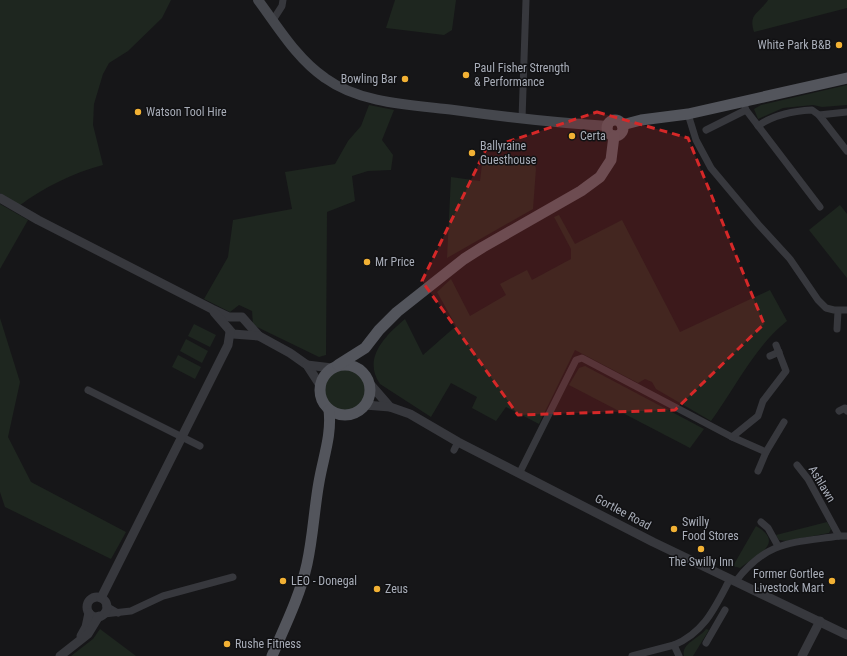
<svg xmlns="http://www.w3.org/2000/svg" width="847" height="656" font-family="'Roboto Condensed',sans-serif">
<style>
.green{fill:#1e261f}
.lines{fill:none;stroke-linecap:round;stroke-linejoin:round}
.minor{stroke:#37383d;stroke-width:7}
.tertiary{stroke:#37383d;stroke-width:9}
.secondary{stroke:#45474d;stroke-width:10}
.primary{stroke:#53555c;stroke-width:11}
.marked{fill:#d62828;fill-opacity:0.2;stroke:#d62828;stroke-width:3;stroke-dasharray:8 5;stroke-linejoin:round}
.poi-dot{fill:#f2b134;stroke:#111113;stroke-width:1.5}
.labels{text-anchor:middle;stroke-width:3;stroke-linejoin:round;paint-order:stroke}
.poi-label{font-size:12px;fill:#a8adb8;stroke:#111113;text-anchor:start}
.street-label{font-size:12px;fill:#a8adb8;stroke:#111113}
</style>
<rect width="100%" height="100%" fill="#161618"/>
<g class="green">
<path d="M 0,0 L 171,0 L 162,18 L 128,51 L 109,63 L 103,74 L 94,104 L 93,125 L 103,165 C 73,173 44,187 19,206 L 0,193 Z"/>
<path d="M 395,0 L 456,0 L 452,30 L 444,35 L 386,28 Z"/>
<path d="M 768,0 L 847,0 L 847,8 L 754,32 C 748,13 759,14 768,0 Z"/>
<path d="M 847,85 L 847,105 L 822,107 L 813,105 L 783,108 L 758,119 L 754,109 L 761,105 Z"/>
<path d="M 369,105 L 394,110 L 382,140 L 393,155 L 391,170 L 368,171 L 352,176 L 355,201 L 327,212 L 326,355 L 319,357 L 253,325 L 252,311 L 239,305 L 230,312 L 204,299 L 228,257 L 233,220 L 292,209 L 285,172 L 335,164 L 348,141 L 361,126 Z"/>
<path d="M 483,156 L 508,160 L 533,162 L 536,168 L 533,209 L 447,258 L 451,177 L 480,181 Z"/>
<path d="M 0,204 L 28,220 L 0,269 Z"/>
<path d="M 840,205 L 847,214 L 847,278 L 809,230 Z"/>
<path d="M 559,215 L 575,244 L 622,220 L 680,332 L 770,290 L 787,321 C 755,346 735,388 711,421 L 656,389 L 652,382 L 645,379 L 638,383 L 575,350 L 539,424 L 506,407 L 496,421 L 472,408 L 477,397 L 451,383 L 431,417 L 380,384 C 362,358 386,335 405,319 L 423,355 L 456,326 L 437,292 L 451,279 L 470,316 L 506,295 L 500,284 L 527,270 L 532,280 L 571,259 L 571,249 L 554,217 Z"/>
<path d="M 0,318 L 20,382 L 8,437 L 31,482 L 126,532 L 111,559 L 5,507 L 0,492 Z"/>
<path d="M 194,324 L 216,335 L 210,347 L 188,336 Z"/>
<path d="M 186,339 L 208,351 L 202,363 L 180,351 Z"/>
<path d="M 178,355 L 201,367 L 195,379 L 172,367 Z"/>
<path d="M 585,366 L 704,429 L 690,448 L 569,385 L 579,368 Z"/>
<circle cx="345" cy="390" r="21"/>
<path d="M 827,522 L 831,529 L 829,533 L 786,541 L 779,540 L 776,535 Z"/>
<path d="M 756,526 C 786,543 757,555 740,568 L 733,566 Z"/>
<path d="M 100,629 L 136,656 L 71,656 L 93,639 Z"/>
<path d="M 706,629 L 709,630 L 693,656 L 684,656 C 681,643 699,639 706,629 Z"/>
</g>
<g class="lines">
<g class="minor">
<path d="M 273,20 L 282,6 L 283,0"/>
<path d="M 746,110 L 820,207"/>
<path d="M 847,112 L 819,115 L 847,151"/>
<path d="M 688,114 L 696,140 L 711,168 L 758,224 L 790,259 L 818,300 L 826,308 L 834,310 L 847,310"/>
<path d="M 522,119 L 526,0"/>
<path d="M 758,126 C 773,115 794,111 812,110 L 819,115"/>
<path d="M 706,130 L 746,110 L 745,107"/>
<path d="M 837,329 L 838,311"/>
<path d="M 770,356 L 779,352"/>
<path d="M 88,390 L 200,446"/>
<path d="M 839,411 L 845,408 L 847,411"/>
<path d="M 732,437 L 766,452"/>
<path d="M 454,450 L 458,442"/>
<path d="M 797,465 L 808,479 L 839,536"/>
<path d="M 758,471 L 766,452 L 784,422"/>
<path d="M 520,472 L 576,360 L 582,358 L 732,437 L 758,416 L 763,401 L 786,371 L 776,345"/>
<path d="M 761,522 L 768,528 L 778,546"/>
<path d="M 736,581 C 767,540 793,543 839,536 L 847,536"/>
<path d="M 106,606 L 118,613"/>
<path d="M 104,614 L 131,611 L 163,596 L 233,577"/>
<path d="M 706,643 L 725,610"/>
<path d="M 674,645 C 705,632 715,607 730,579"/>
<path d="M 632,656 L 674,645 L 679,656"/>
</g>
<g class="tertiary">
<path d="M 0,198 L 38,220 L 212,309 L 229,317 L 242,317 L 259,336"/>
<path d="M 214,312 L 233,334 L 259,336 L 290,353 L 307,365 L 320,385"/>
<path d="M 307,365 L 332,368"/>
<path d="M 370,384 L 390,407"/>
<path d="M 365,405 L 390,407 L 410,414 L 458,442 L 653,542 L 847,635"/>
<circle cx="97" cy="607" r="10"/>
<path d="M 101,598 L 228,345 L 230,332"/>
<path d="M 81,636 L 86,627 L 89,613"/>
<path d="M 60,656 L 88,634 L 99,616"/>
<path d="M 802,656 L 820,621"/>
</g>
<path class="secondary" d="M 258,0 C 278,27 297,59 325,78 C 361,104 412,105 454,110 C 505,117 556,123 608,126"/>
<g class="primary">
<circle cx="615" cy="128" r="8"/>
<path d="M 622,125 L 641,120 L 688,114 L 847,78"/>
<circle cx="345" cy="390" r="25"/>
<path d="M 338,365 L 365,348 L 379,330 L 397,312 L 464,259 L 483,247 L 581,191 L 600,177 L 611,160 L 614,136"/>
<path d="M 272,656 C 285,626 300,596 307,564 C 313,537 314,510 319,482 C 323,458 332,435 329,410"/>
</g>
</g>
<path class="marked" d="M 597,112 L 688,138 L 764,324 L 675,410 L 518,415 L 422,281 L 486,149 Z"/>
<g class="poi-dot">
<circle cx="839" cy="45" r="4"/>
<circle cx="466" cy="75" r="4"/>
<circle cx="405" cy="79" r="4"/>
<circle cx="138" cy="112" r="4"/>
<circle cx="572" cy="136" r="4"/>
<circle cx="472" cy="153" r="4"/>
<circle cx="367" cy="262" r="4"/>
<circle cx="674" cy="529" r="4"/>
<circle cx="701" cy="549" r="4"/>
<circle cx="283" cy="581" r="4"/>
<circle cx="832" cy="581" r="4"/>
<circle cx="377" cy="589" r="4"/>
<circle cx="227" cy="644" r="4"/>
</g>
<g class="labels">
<g class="poi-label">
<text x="831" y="49" text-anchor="end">White Park B&amp;B</text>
<text x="474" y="72">Paul Fisher Strength<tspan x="474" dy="14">&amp; Performance</tspan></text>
<text x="397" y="83" text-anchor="end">Bowling Bar</text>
<text x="146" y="116">Watson Tool Hire</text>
<text x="580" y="140">Certa</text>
<text x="480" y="150">Ballyraine<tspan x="480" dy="14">Guesthouse</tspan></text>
<text x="375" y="266">Mr Price</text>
<text x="682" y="526">Swilly<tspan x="682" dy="14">Food Stores</tspan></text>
<text x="701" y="566" text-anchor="middle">The Swilly Inn</text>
<text x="824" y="578" text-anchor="end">Former Gortlee<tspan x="824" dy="14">Livestock Mart</tspan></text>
<text x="291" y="585">LEO - Donegal</text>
<text x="385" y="593">Zeus</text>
<text x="235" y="648">Rushe Fitness</text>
</g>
<g class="street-label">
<text transform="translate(822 484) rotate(59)" y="4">Ashlawn</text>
<text transform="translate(623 512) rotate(28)" y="4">Gortlee Road</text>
</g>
</g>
</svg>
